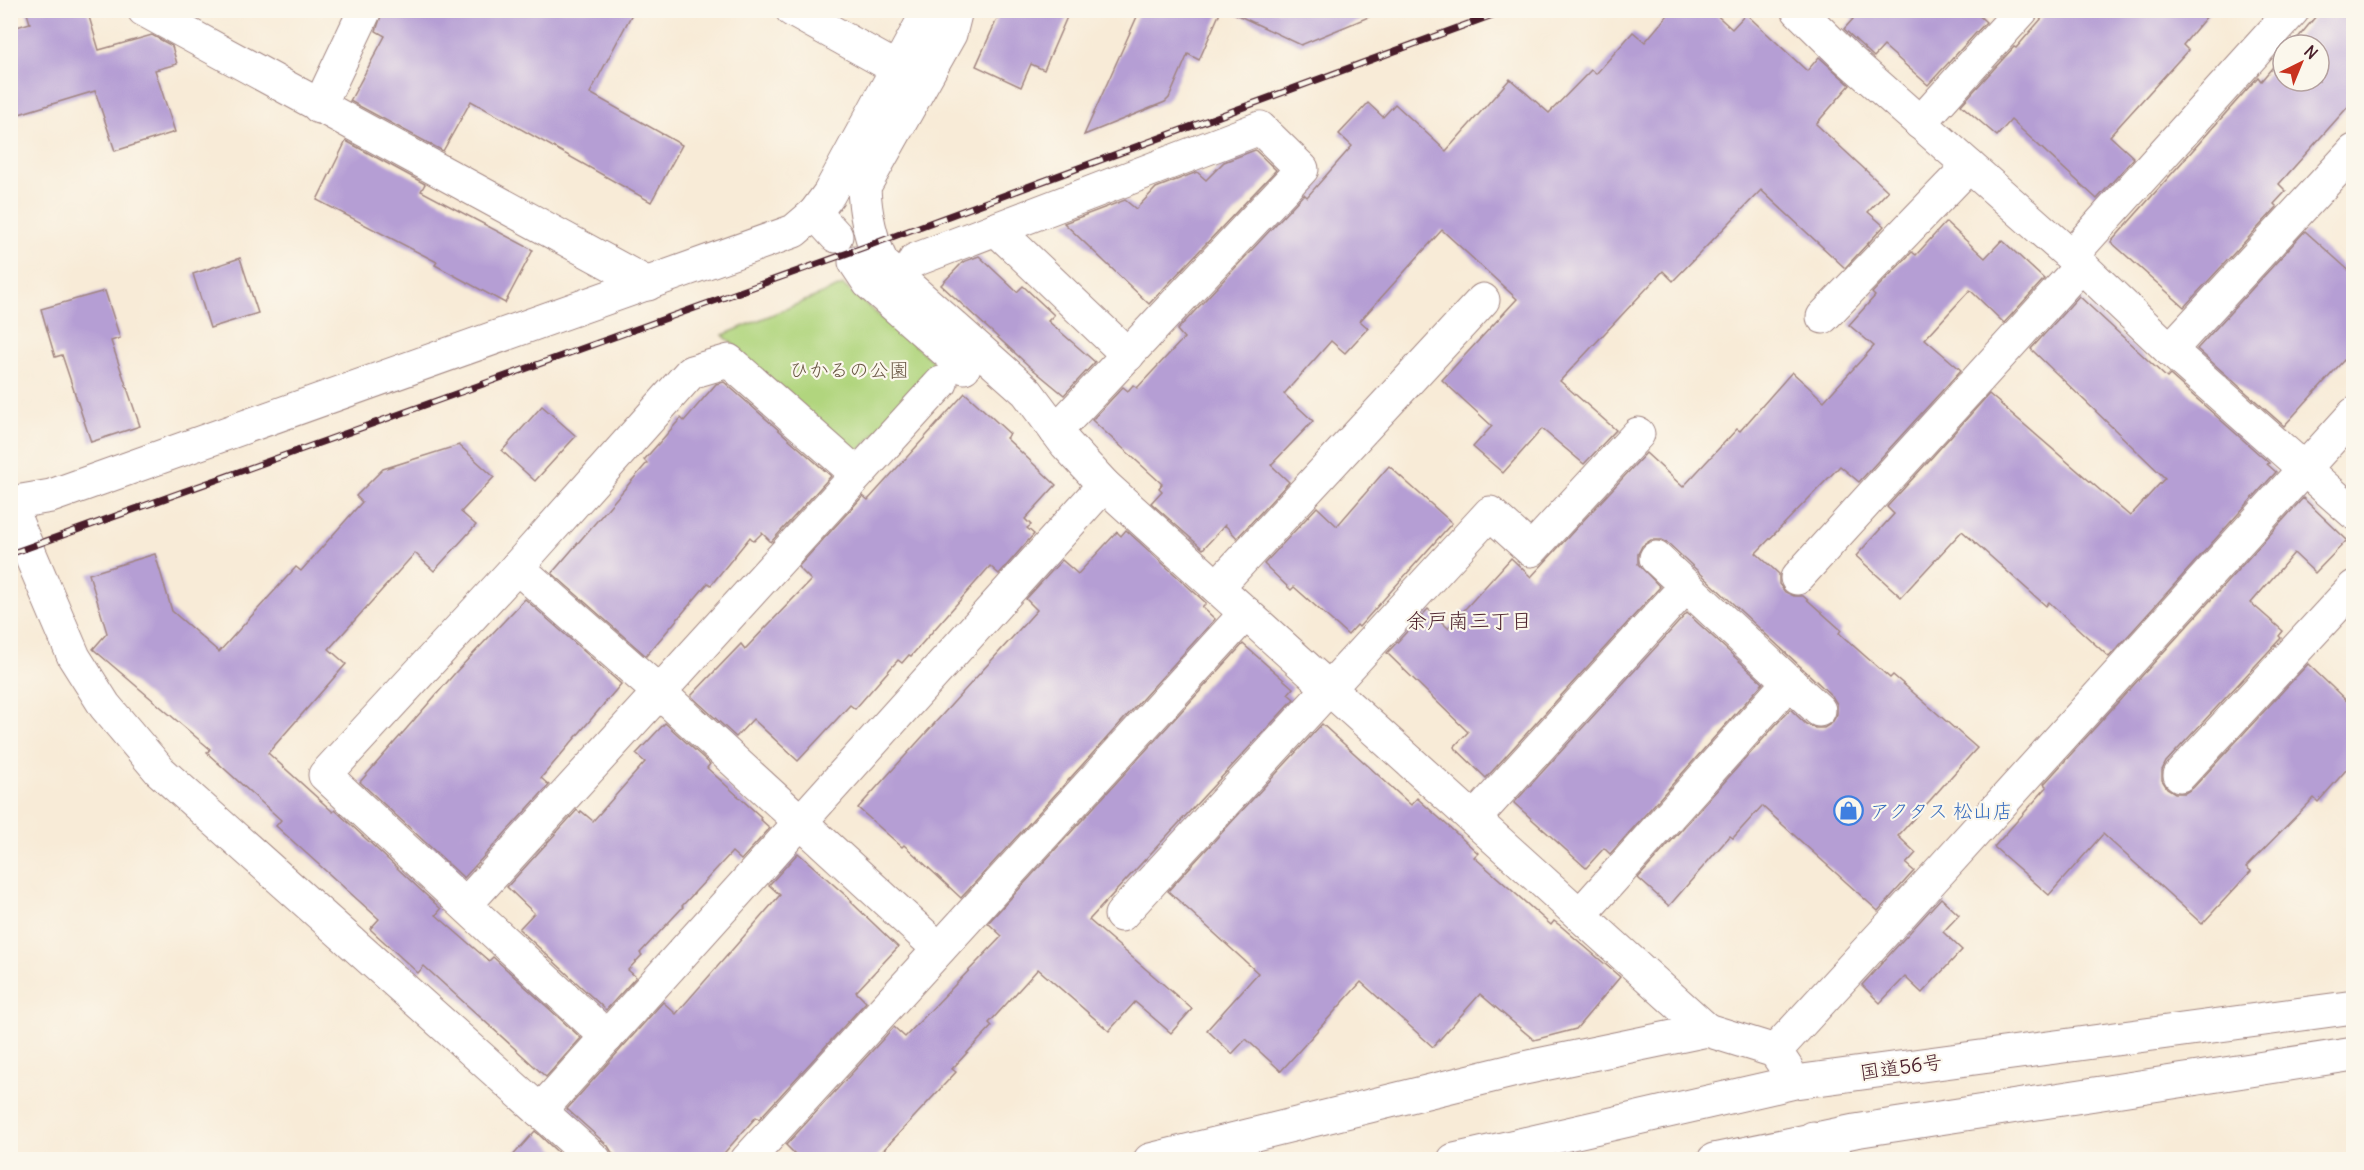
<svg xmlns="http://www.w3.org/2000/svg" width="2364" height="1170" font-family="Delius,'Klee One',sans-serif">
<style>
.green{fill:#b1d57e;stroke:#7e7a54;stroke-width:1.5}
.building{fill:#b59ed4}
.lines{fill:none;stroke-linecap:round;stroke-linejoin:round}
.minor-casing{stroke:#a18581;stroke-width:35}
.highway-casing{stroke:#a18581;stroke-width:35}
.minor{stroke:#fff;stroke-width:33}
.highway{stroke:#fff;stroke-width:33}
.rail-casing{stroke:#4a1f2b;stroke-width:7}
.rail{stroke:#fbf7ec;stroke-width:4.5;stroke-dasharray:14;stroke-linecap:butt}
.labels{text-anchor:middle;stroke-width:4.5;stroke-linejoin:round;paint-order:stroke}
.park-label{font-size:20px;fill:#695644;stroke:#fbf7ec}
.shop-label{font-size:20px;fill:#366cbe;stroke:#fbf7ec;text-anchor:start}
.street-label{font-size:20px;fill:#4a1f2b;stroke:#fbf7ec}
.neighbourhood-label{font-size:21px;fill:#4a1f2b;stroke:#fbf7ec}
</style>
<rect width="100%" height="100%" fill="#fbf7ec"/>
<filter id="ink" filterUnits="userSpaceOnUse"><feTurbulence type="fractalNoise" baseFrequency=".0167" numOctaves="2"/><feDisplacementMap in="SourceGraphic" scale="12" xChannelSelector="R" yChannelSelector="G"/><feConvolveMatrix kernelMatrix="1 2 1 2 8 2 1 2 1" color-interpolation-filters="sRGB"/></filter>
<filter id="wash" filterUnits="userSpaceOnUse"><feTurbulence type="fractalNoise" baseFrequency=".008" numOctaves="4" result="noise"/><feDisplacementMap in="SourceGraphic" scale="24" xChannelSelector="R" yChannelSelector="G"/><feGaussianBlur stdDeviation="1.35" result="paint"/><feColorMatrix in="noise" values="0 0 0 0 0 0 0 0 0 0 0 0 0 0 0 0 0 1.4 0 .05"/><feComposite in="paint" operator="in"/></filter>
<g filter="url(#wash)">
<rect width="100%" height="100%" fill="#f8ebd7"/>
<path class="green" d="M 843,285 L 938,365 L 852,459 L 723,335 Z"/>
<g id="blocks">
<g class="building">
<path d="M 26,10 L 87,10 L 99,50 L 152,35 L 172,46 L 177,64 L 155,70 L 175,132 L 115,151 L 95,91 L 19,114 L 10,86 L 10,29 L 30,23 Z"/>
<path d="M 383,10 L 634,10 L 590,93 L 682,145 L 651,202 L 471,101 L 443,151 L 350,101 L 385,36 L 376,31 Z"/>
<path d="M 1001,10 L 1070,10 L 1044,70 L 1031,64 L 1021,87 L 976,66 Z"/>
<path d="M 1140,10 L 1221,10 L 1199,60 L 1188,54 L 1169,98 L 1165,102 L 1084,135 Z"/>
<path d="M 1227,10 L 1383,10 L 1383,11 L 1301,45 Z"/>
<path d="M 1672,10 L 1711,10 L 1732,29 L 1746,14 L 1807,71 L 1819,57 L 1850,85 L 1816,124 L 1888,191 L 1868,212 L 1884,226 L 1845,268 L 1761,190 L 1673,281 L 1663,271 L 1560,381 L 1616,430 L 1584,464 L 1542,429 L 1503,473 L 1473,447 L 1492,426 L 1442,380 L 1517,299 L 1442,230 L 1360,321 L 1368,328 L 1345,353 L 1331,341 L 1284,394 L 1313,421 L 1271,465 L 1289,482 L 1237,538 L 1225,525 L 1203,549 L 1151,503 L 1162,491 L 1159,488 L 1162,484 L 1092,420 L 1123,387 L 1128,391 L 1133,385 L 1137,388 L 1184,338 L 1177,330 L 1304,194 L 1307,197 L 1352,146 L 1339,134 L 1368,103 L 1383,117 L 1395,104 L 1446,151 L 1510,79 L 1549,113 L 1591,70 L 1596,74 L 1633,32 L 1645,42 Z"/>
<path d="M 1843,10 L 1973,10 L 1986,22 L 1928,85 L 1884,46 L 1874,57 L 1844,29 L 1853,19 Z"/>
<path d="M 2049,10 L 2212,10 L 2183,45 L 2188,50 L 2110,136 L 2134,158 L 2097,199 L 2011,120 L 1997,136 L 1961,105 L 2014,47 L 2016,48 Z"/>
<path d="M 2321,10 L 2354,10 L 2354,100 L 2279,184 L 2286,191 L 2274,204 L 2277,207 L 2184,307 L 2111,242 L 2258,77 L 2261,81 L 2283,55 L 2283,81 L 2319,81 L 2319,45 L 2292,45 Z"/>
<path d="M 346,141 L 425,184 L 421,191 L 533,250 L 505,303 L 435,265 L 437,262 L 317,200 Z"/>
<path d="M 1255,150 L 1276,170 L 1149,304 L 1064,223 L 1125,200 L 1136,209 L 1156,188 L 1197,172 L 1206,180 L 1224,162 Z"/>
<path d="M 1946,222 L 1985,258 L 2002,240 L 2044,279 L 2004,323 L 1970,290 L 1925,339 L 1961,370 L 1859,482 L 1840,466 L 1756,553 L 1779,574 L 1779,584 L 1785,592 L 1794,596 L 1803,596 L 1841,630 L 1839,633 L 1890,678 L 1893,675 L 1977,748 L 1898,836 L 1916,853 L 1906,864 L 1914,871 L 1878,911 L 1762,806 L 1733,838 L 1730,836 L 1669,906 L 1638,878 L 1790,709 L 1806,724 L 1815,728 L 1824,728 L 1832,723 L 1837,714 L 1837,704 L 1832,696 L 1669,544 L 1661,540 L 1651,540 L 1642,546 L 1638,554 L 1638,564 L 1660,587 L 1486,778 L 1454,747 L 1468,732 L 1387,653 L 1428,609 L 1448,628 L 1511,558 L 1531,577 L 1646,453 L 1683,487 L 1737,429 L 1740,431 L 1792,372 L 1824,401 L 1874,346 L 1849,325 L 1875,296 L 1872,293 L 1912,252 L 1916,255 Z"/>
<path d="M 2305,231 L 2354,275 L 2354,349 L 2284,426 L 2197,349 Z"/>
<path d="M 979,256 L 1017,292 L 1023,286 L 1054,315 L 1048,321 L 1095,362 L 1064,395 L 1029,366 L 941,285 L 963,262 Z"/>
<path d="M 240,258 L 258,313 L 210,328 L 193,274 Z"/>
<path d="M 105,291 L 120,338 L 111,341 L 140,426 L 91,442 L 62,355 L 55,357 L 41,309 Z"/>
<path d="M 2079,296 L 2167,378 L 2170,375 L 2269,463 L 2267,464 L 2276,472 L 2109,657 L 2049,602 L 2046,606 L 1962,531 L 1901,597 L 1856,556 L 1894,514 L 1887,507 L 1989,394 L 2130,516 L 2165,478 L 2031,349 Z"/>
<path d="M 724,382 L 831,476 L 771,542 L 762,533 L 754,541 L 750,537 L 711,585 L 708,583 L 646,656 L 552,573 L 647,463 L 644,460 L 681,418 L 684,421 L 716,384 Z"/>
<path d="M 965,393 L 1010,434 L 1006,438 L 1056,485 L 1025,519 L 1031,525 L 1027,528 L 1034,534 L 999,574 L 990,566 L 911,656 L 909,655 L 902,663 L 898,660 L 855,709 L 850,705 L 798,761 L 753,719 L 736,737 L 691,696 L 741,644 L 745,649 L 811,580 L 798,567 L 863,496 L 868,500 Z"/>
<path d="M 542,406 L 576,436 L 535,481 L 502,451 Z"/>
<path d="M 459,445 L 494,477 L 461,512 L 476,525 L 434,571 L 415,553 L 329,649 L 346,664 L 268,753 L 333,812 L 335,810 L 441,909 L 436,915 L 489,961 L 493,957 L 581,1038 L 546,1077 L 424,966 L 418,973 L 370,929 L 379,919 L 276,826 L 281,820 L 207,753 L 210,749 L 93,649 L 107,633 L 89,574 L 155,554 L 172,611 L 219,652 L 296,567 L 301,571 L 362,502 L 356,496 L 383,469 Z"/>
<path d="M 1389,466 L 1452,523 L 1359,627 L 1357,625 L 1348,635 L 1294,587 L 1291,590 L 1264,564 L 1317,507 L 1337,526 Z"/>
<path d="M 2303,498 L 2347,540 L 2315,573 L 2294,553 L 2251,603 L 2283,631 L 2279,636 L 2281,638 L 2166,762 L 2162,770 L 2162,780 L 2167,788 L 2175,793 L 2185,793 L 2193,788 L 2308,664 L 2354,708 L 2354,761 L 2318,802 L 2314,798 L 2246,867 L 2251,871 L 2202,924 L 2103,834 L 2049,895 L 1994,847 L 2047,787 L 2044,784 Z"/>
<path d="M 1126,530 L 1206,603 L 1202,607 L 1215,619 L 961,898 L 904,845 L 902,847 L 858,808 L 1037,610 L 1026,599 L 1062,560 L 1078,574 L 1117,532 L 1121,536 Z"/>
<path d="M 525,599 L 621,684 L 541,778 L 549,785 L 464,878 L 360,782 L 455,673 Z"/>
<path d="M 1687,613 L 1763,683 L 1610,854 L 1604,848 L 1586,868 L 1514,803 Z"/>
<path d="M 1243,644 L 1293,688 L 1288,694 L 1294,699 L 1089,920 L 1192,1009 L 1171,1033 L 1135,1002 L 1109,1031 L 1038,969 L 989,1023 L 992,1026 L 952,1069 L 956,1072 L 874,1160 L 801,1160 L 786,1145 L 894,1027 L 905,1037 L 1002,936 L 988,923 Z"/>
<path d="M 665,723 L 710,764 L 707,768 L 761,817 L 760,819 L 770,828 L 741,860 L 732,852 L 682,906 L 683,907 L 640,953 L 642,955 L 628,970 L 636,977 L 606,1010 L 519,929 L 534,913 L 507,887 L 577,810 L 580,813 L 581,811 L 593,821 L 645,762 L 636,754 Z"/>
<path d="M 1322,724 L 1411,805 L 1417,798 L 1478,853 L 1474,857 L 1551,925 L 1554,921 L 1562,927 L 1620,977 L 1576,1029 L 1534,1040 L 1480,994 L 1433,1047 L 1361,982 L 1281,1071 L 1246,1039 L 1232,1054 L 1207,1030 L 1258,973 L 1168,891 Z"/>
<path d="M 798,853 L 852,901 L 851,902 L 898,947 L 856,992 L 866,1002 L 759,1119 L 756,1117 L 718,1160 L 613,1160 L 613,1154 L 608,1146 L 567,1109 L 663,1002 L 676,1014 L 780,895 L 769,885 Z"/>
<path d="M 1941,898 L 1959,915 L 1943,932 L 1962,950 L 1922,993 L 1905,977 L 1880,1003 L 1862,985 Z"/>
<path d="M 535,1131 L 566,1160 L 509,1160 Z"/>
</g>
</g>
</g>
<g filter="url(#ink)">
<use href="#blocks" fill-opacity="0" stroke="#a18581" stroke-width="1.5"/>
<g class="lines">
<defs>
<g id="minor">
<path d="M 144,10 L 648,284"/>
<path d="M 792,10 L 898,69"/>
<path d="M 956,10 L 950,34 L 864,187 C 865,214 870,238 882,263 L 1027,392 L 1066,444 L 1104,485 L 1707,1030"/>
<path d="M 1798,10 L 1847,58 L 2071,256 L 2170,350 L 2354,513"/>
<path d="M 319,107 L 365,10"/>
<path d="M 1920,123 L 2022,10"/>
<path d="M 815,213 L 836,236"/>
<path d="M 996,229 L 1128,355"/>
<path d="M 2071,256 L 2293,10"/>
<path d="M 915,260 L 1260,128 L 1302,169 L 1056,431"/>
<path d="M 855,262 L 869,283 L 964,367"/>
<path d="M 1823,317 L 1969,166"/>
<path d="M 2170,350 L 2354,151"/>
<path d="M 10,503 L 51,496 L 794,231 L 815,213 L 829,194 L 929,10"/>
<path d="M 10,507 L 74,657 L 105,706 L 160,771 L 595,1160"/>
<path d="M 1656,558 L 1819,710"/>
<path d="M 517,567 L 659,692 L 939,949"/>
<path d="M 1797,578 L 2081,266"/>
<path d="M 1217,587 L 1483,300"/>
<path d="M 2180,775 L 2354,587"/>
<path d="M 1474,819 L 1686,586"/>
<path d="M 466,904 L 941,383"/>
<path d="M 1121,915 L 1490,513 L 1531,550 L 1638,434"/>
<path d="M 1580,915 L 1789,682"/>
<path d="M 607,1037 L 325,775 L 517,567 L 691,372 L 729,361 L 857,474"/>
<path d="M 1775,1051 L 1901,914 L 2354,414"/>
<path d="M 540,1111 L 1104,485"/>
<path d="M 1801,1155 L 1813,1138 L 1837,1160"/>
<path d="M 747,1160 L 1246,613"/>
<path d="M 1150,1160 L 1524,1068 L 1707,1030 L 1775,1051 L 1787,1069"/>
</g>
<g id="highway">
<path d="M 1454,1160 L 1795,1082 L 2354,1007"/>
<path d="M 1714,1160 L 1855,1131 L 2354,1054"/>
</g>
</defs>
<use href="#minor" class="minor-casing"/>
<use href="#highway" class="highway-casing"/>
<use href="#minor" class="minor"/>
<use href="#highway" class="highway"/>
<defs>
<path id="rail" d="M 10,554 L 873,244 L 1506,10"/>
</defs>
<use href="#rail" class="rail-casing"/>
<use href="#rail" class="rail"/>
</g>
</g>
<defs>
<symbol id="shop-ring" viewBox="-11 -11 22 22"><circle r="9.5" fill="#fbf7ec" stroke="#3f7fe0" stroke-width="1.5"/><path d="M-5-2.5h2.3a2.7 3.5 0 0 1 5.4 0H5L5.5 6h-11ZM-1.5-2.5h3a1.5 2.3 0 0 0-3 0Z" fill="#3f7fe0"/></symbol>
</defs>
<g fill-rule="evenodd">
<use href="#shop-ring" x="1832" y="794" width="33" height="33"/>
</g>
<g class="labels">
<g class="park-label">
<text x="849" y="377">ひかるの公園</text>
</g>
<g class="shop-label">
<text x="1870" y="818">アクタス 松山店</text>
</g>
<g class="street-label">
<text transform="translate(1901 1067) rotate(-8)" y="7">国道56号</text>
</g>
<g class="neighbourhood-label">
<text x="1469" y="628">余戸南三丁目</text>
</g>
</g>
<rect width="2364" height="1170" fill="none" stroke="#fbf7ec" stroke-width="36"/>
<g transform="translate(2301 63) rotate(43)"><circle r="28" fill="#fbf7ec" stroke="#b4a19f" stroke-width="1.5"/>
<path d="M0-4.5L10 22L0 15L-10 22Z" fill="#c8321e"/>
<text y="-9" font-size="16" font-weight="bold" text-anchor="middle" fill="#4a1f2b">N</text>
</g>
</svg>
